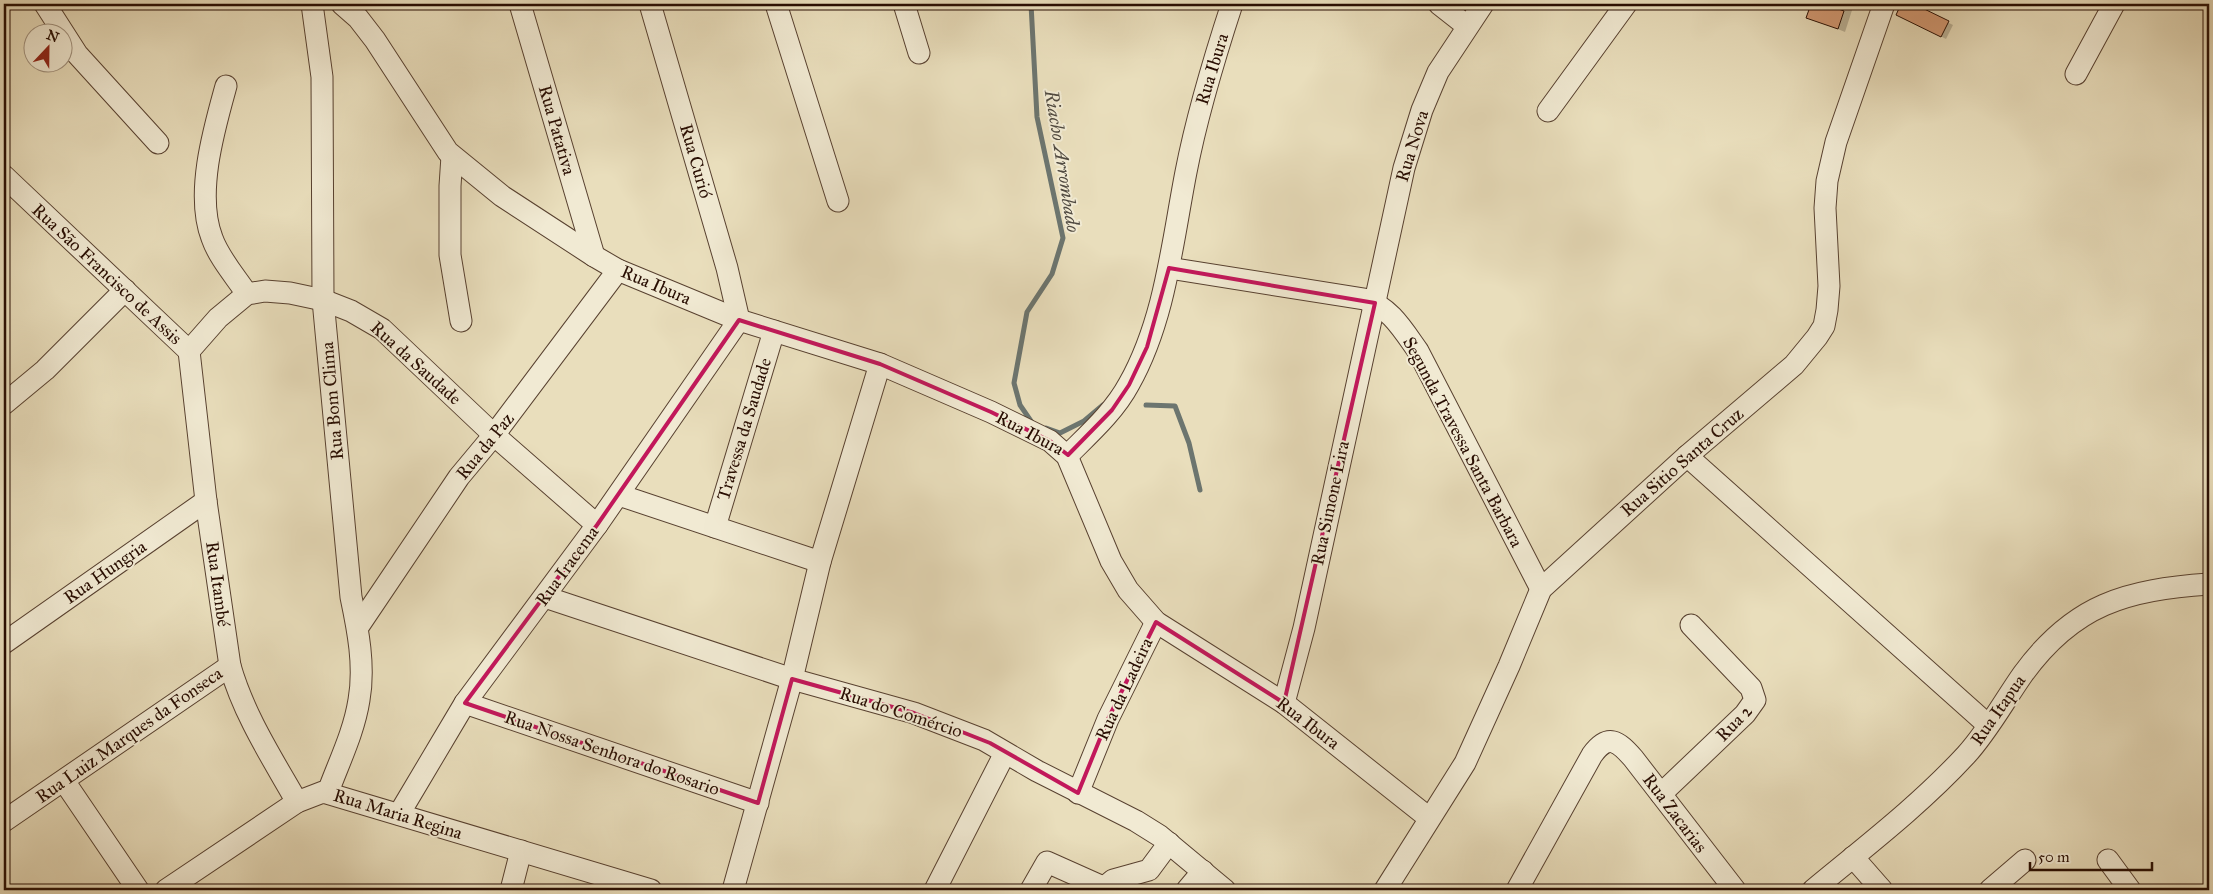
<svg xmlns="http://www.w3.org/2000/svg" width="2213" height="894" font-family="'IM FELL Great Primer',serif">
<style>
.shadow{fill:#0003}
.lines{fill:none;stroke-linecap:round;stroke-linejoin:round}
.stream{stroke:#6c756f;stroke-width:5}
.building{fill:#d49a74;stroke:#280d02}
.minor-casing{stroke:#584130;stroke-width:23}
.minor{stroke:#f1ead3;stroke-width:21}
.marked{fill:none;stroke:#c2185b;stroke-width:4;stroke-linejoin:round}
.labels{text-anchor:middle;stroke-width:4;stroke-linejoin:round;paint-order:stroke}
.street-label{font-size:18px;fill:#280d02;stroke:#f1ead3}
.water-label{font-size:19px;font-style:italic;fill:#504a41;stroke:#f1ead3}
</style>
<rect width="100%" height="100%" fill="#e9debc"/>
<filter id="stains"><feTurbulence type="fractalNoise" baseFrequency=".004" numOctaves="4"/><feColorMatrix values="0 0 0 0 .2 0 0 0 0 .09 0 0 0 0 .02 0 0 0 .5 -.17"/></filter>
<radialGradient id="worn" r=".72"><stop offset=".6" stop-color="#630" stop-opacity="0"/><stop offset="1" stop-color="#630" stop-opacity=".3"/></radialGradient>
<g class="shadow">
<path d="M 1813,4 L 1830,7 L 1831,4 L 1854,4 L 1845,32 L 1808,17 Z"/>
<path d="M 1903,4 L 1911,4 L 1953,25 L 1946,39 L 1898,14 Z"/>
</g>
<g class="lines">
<g class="stream">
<path d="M 1031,4 L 1037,117 L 1063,238 L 1052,274 L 1027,312 L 1014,383 L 1020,405 L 1033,424"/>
<path d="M 1146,405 L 1175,406 L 1189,443 L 1200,490"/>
<path d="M 1046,428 L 1060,433 L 1084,421 L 1103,405"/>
</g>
</g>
<g class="building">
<path d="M 1811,4 L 1824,4 L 1844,11 L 1838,29 L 1806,18 Z"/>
<path d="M 1901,4 L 1914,4 L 1949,21 L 1941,37 L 1896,15 Z"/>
</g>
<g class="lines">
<defs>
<g id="minor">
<path d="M 45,4 L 77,54 L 158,143"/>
<path d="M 312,4 L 322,77 L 323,300 L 351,597 C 358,630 365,666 359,700 C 354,732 339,762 328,792"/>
<path d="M 342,4 L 358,18 L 375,40 L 448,152 L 502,196 L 594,256 L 618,270 L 739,320 L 880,364 L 991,412 L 1050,441 L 1067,456 L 1111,561 L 1128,590 L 1156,622 L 1284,703 L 1429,818"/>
<path d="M 520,4 L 594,256"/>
<path d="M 776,4 L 838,201"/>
<path d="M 904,4 L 919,53"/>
<path d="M 1439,4 L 1467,26"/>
<path d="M 2076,74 L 2114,4"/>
<path d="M 226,86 C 214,129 195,194 212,238 C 219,258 235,276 247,294"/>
<path d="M 1548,111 L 1626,4"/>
<path d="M 452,156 L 450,186 L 450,255 L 461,321"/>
<path d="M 4,176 L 189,351"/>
<path d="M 1169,268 L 1364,299 C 1390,307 1403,330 1418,351 L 1541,589"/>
<path d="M 189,351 L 218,318 L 247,294 L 265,291 L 290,293 L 323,300 L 351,311 L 382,329 L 494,435 L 597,525"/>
<path d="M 189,351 L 206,501 L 230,666 C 244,715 272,758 297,802"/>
<path d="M 4,404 L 45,370 L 125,290"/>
<path d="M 1067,456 C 1089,434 1114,412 1129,384 C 1165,320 1172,244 1186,172 C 1197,115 1214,59 1232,4"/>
<path d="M 1687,456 L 1988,725"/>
<path d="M 619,495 L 820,562"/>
<path d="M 715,527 L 774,331"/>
<path d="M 545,597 L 792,679 L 914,713 L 984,740 L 1037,771 L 1136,821 L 1160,836 L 1225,890"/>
<path d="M 358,627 L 459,477 L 494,435 L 618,270"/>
<path d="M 4,643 L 206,501"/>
<path d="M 465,703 L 758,803"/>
<path d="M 1284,703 L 1304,628 L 1404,168 L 1422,110 L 1438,72 L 1483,4"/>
<path d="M 64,781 L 138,890"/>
<path d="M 1078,793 L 1108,719 L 1156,622"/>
<path d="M 1661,794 L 1745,714 L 1755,700 L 1751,688 L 1691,625"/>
<path d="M 399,814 L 465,703 L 597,525 L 739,320 L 727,268 L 650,4"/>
<path d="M 4,821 L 230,666"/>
<path d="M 1853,857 L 1882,890"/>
<path d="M 2108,860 L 2130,890"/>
<path d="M 166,890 L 297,802 L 323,792 L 651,890"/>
<path d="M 511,890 L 521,851"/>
<path d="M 733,890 L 792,679 L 820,562 L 880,364"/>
<path d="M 935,890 L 1005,753"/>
<path d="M 1031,890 L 1047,862 L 1103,887"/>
<path d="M 1101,890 L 1113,880 L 1149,870 L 1169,843"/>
<path d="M 1187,890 L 1203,871"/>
<path d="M 1385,890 L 1465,763 L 1509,666 L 1541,589 L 1687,456 L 1794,365 L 1817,337 L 1824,326 L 1827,310 L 1829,286 L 1825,208 L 1827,181 L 1836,142 L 1884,4"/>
<path d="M 1517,890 L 1592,755 C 1608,733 1618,741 1633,758 L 1735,890"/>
<path d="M 1813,890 C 1865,847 1920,805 1966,755 C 1988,731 2004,701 2023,674 C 2074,604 2126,590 2209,584"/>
<path d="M 1990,890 L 2025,860"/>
</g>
</defs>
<use href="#minor" class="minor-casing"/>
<use href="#minor" class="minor"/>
</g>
<path class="marked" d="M 1169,268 L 1375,303 L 1284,703 L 1156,622 L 1108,719 L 1078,793 L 990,743 L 914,713 L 792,679 L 758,803 L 465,703 L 597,525 L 739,320 L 880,364 L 991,412 L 1050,441 L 1068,455 L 1112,410 L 1129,385 L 1147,347 Z"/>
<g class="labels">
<g class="street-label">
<text transform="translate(1212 69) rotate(-73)" y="6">Rua Ibura</text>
<text transform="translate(557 130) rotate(74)" y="6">Rua Patativa</text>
<text transform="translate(1412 146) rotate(-73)" y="6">Rua Nova</text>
<text transform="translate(696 161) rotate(74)" y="6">Rua Curió</text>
<text transform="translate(107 274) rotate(43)" y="6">Rua São Francisco de Assis</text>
<text transform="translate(656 285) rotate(23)" y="6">Rua Ibura</text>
<text transform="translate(416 363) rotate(42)" y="6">Rua da Saudade</text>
<text transform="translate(332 401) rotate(-95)" y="6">Rua Bom Clima</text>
<text transform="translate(744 429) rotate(-73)" y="6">Travessa da Saudade</text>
<text transform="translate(1030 433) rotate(28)" y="6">Rua Ibura</text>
<text transform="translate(1463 442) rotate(62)" y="6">Segunda Travessa Santa Barbara</text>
<text transform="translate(485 446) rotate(-51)" y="6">Rua da Paz</text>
<text transform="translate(1682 462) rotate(-41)" y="6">Rua Sitio Santa Cruz</text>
<text transform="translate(1330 503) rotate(-78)" y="6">Rua Simone Lira</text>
<text transform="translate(567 566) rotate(-54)" y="6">Rua Iracema</text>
<text transform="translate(105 572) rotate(-35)" y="6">Rua Hungria</text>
<text transform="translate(218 584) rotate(82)" y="6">Rua Itambé</text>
<text transform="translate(1124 689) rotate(-65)" y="6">Rua da Ladeira</text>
<text transform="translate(1998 710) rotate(-55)" y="6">Rua Itapua</text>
<text transform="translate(901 712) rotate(18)" y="6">Rua do Comércio</text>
<text transform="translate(1308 723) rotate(37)" y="6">Rua Ibura</text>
<text transform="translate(1734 723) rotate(-46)" y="6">Rua 2</text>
<text transform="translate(129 735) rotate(-35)" y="6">Rua Luiz Marques da Fonseca</text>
<text transform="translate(612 753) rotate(19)" y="6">Rua Nossa Senhora do Rosario</text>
<text transform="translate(1675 813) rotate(53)" y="6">Rua Zacarias</text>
<text transform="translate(398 814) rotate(17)" y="6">Rua Maria Regina</text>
</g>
<g class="water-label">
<text transform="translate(1063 161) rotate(81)" y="7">Riacho Arrombado</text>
</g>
</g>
<rect width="2213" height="894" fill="none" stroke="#e9debc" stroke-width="20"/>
<rect x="5" y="5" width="2203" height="884" fill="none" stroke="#280d02" stroke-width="2.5"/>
<rect x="10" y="10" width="2193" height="874" fill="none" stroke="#280d02"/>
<g transform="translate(48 48) rotate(22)"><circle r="24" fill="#f1ead3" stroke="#a1927f"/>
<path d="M0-4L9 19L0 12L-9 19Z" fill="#8f2418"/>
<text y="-8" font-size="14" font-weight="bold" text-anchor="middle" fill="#280d02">N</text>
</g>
<path d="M2030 862v8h122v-8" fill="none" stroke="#280d02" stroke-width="2.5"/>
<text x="2038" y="862" font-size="15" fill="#280d02" stroke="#f1ead3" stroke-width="4" paint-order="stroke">50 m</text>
<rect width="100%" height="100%" filter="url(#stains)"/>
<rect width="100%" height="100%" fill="url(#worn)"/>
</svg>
